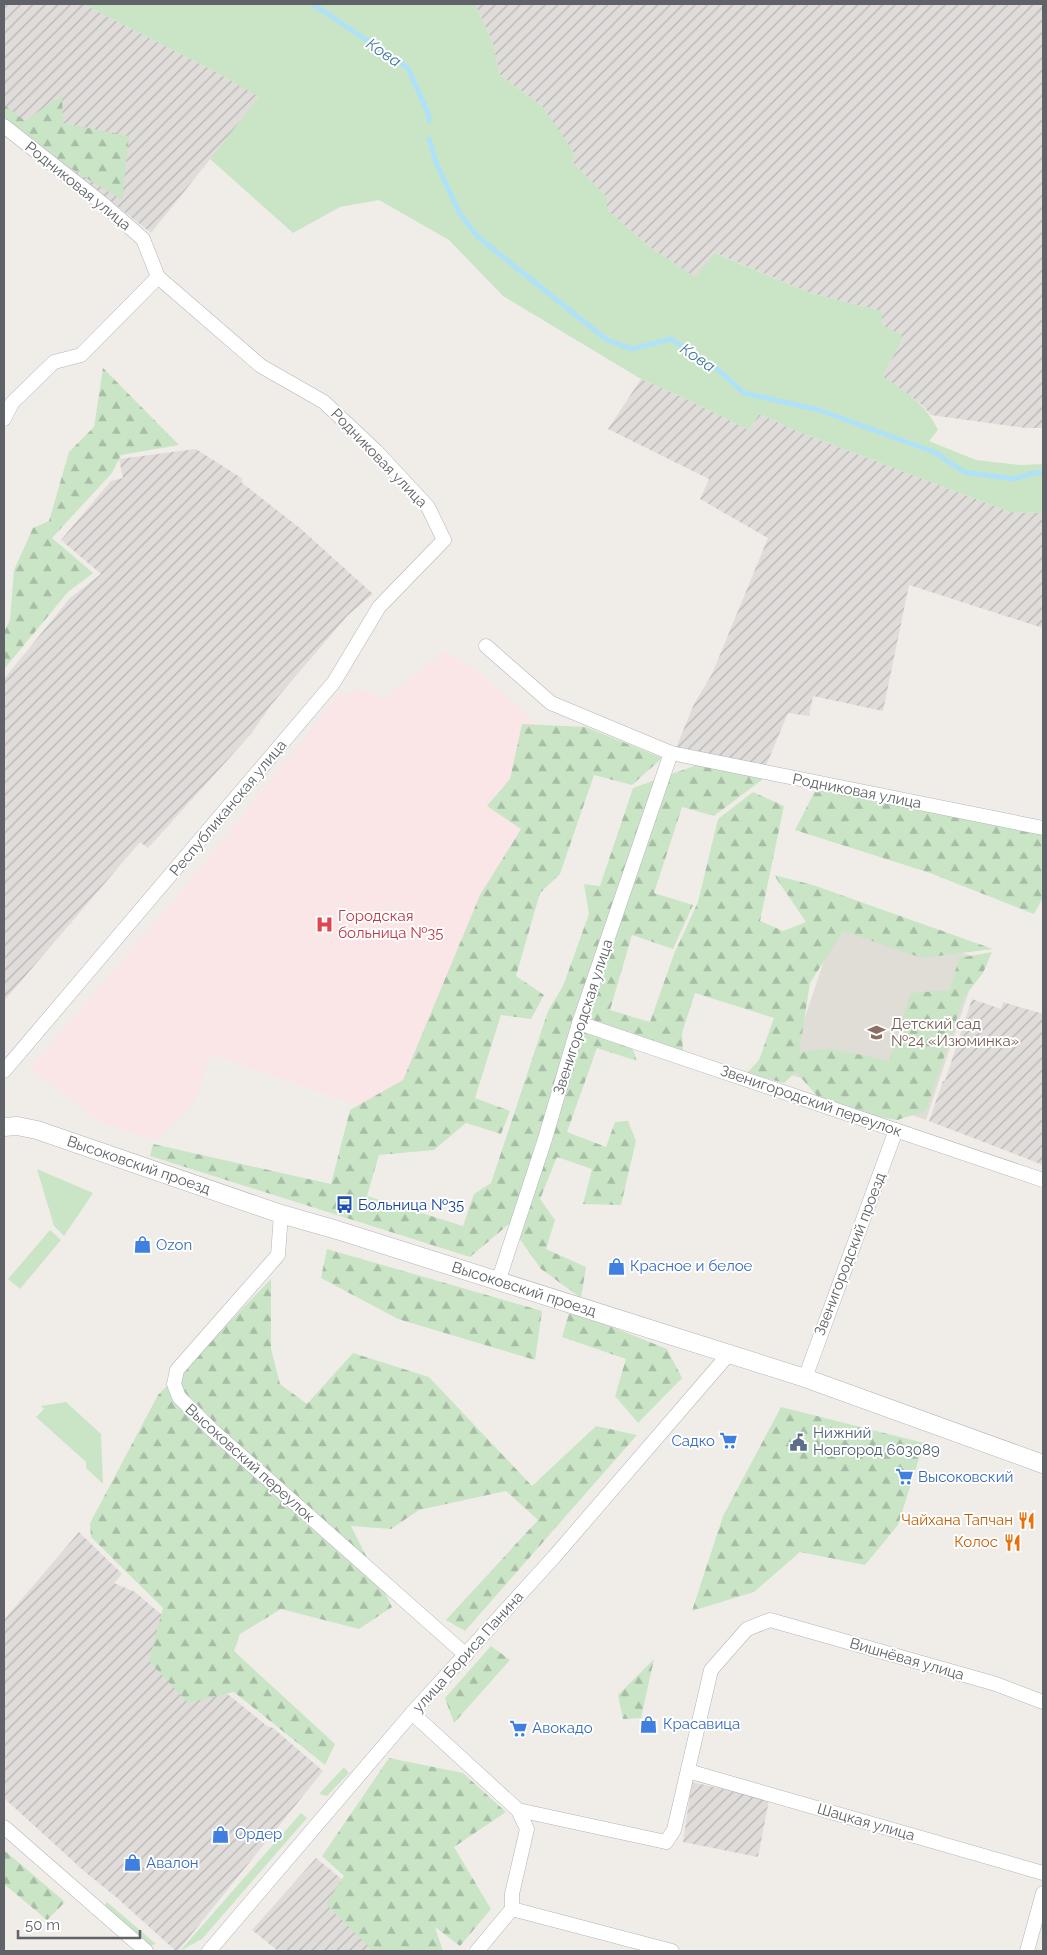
<svg xmlns="http://www.w3.org/2000/svg" width="1047" height="1955" font-family="Raleway,sans-serif">
<style>
.industrial{fill:url(#industrial-furrows)}
.education{fill:#e0dcd6}
.medical{fill:#fae6e7}
.green{fill:#cae5c6}
.forest{fill:url(#forest-firs)}
.lines{fill:none;stroke-linecap:round;stroke-linejoin:round}
.stream{stroke:#afe1f9;stroke-width:5}
.minor-casing{stroke:#b3b5b9;stroke-width:15}
.tertiary-casing{stroke:#b3b5b9;stroke-width:19}
.minor{stroke:#fff;stroke-width:14}
.tertiary{stroke:#fff;stroke-width:18}
.labels{text-anchor:middle;stroke-width:4;stroke-linejoin:round;paint-order:stroke}
.street-label{font-size:15px;fill:#5f6367;stroke:#fff}
.health-label{font-size:15px;fill:#be3a42;stroke:#fff;text-anchor:start}
.education-label{font-size:15px;fill:#785e54;stroke:#fff;text-anchor:start}
.transit-label{font-size:15px;fill:#164399;stroke:#fff;text-anchor:start}
.shop-label{font-size:15px;fill:#366cbe;stroke:#fff;text-anchor:start}
.service-label{font-size:15px;fill:#4e5e75;stroke:#fff;text-anchor:start}
.food-label{font-size:15px;fill:#c56008;stroke:#fff;text-anchor:end}
.water-label{font-size:16px;font-style:italic;fill:#44789a;stroke:#fff}
</style>
<defs>
<pattern id="industrial-furrows" width="10" height="10" patternUnits="userSpaceOnUse" patternTransform="scale(1.25)"><rect width="10" height="10" fill="#dfdcda"/><path d="M-1 1l2-2M0 10L10 0M9 11l2-2" fill="none" stroke="#b8b6b5"/></pattern>
<pattern id="forest-firs" width="22" height="20" patternUnits="userSpaceOnUse" patternTransform="scale(1.25)"><rect width="22" height="20" fill="#cae5c6"/><path d="M5 1l3.5 6h-7zM16 11l3.5 6h-7z" fill="#a7bda5"/></pattern>
</defs>
<rect width="100%" height="100%" fill="#f0ede8"/>
<g class="industrial">
<path d="M 4,4 L 83,4 L 214,71 L 260,97 L 151,233 L 4,116 Z"/>
<path d="M 475,4 L 1043,4 L 1043,428 L 1026,428 L 931,415 L 922,405 L 902,390 L 881,376 L 898,348 L 882,325 L 881,311 L 810,293 L 716,253 L 696,278 L 651,248 L 607,210 L 607,197 L 572,162 L 542,106 L 500,75 L 492,41 Z"/>
<path d="M 641,379 L 682,397 L 749,430 L 759,414 L 799,432 L 1010,512 L 1043,513 L 1043,628 L 909,585 L 883,711 L 813,696 L 809,716 L 788,713 L 765,768 L 676,748 L 694,704 L 712,674 L 768,538 L 700,499 L 709,479 L 608,429 Z"/>
<path d="M 196,449 L 243,479 L 241,482 L 301,529 L 373,594 L 348,615 L 271,705 L 251,734 L 148,848 L 140,842 L 4,1001 L 4,679 L 70,598 L 101,574 L 61,540 L 111,481 L 123,478 L 119,459 Z"/>
<path d="M 972,999 L 1001,1009 L 1003,1002 L 1043,1014 L 1043,1165 L 929,1121 L 943,1081 L 945,1081 Z"/>
<path d="M 79,1532 L 122,1574 L 114,1583 L 135,1592 L 216,1661 L 204,1675 L 267,1726 L 273,1728 L 323,1771 L 178,1951 L 176,1951 L 116,1897 L 85,1872 L 4,1798 L 4,1620 Z"/>
<path d="M 692,1782 L 769,1800 L 758,1857 L 683,1842 Z"/>
<path d="M 316,1858 L 339,1877 L 355,1886 L 430,1951 L 278,1951 L 252,1930 Z"/>
</g>
<path class="education" d="M 838,919 L 980,958 L 926,1120 L 813,1081 L 786,1074 Z"/>
<path class="medical" d="M 445,651 L 477,671 L 546,732 L 559,750 L 423,1128 L 210,1054 L 196,1100 L 155,1141 L 99,1121 L 30,1068 L 190,881 L 341,692 L 351,694 L 357,689 L 385,698 Z"/>
<g class="green">
<path d="M 83,4 L 475,4 L 492,41 L 500,75 L 542,106 L 575,154 L 572,162 L 607,197 L 607,210 L 651,248 L 695,277 L 715,253 L 810,293 L 882,311 L 882,325 L 902,335 L 898,348 L 882,376 C 906,392 925,403 938,430 L 929,441 L 976,460 L 1021,465 L 1043,464 L 1043,513 L 1010,512 L 799,432 L 759,414 L 749,430 L 682,397 L 641,379 L 503,296 L 449,240 L 379,200 L 340,207 L 293,233 L 210,159 L 259,97 L 214,71 Z"/>
<path d="M 37,1169 L 93,1193 L 64,1236 L 54,1226 Z"/>
<path d="M 50,1230 L 61,1240 L 20,1289 L 8,1279 Z"/>
<path d="M 66,1402 L 101,1434 L 103,1484 L 86,1468 L 86,1462 L 36,1417 L 44,1409 L 41,1406 Z"/>
<path d="M 344,1767 L 349,1773 L 327,1796 L 319,1794 Z"/>
<path d="M 301,1813 L 307,1818 L 202,1939 L 180,1951 Z"/>
<path d="M 107,1902 L 156,1944 L 150,1946 L 103,1908 Z"/>
</g>
<g class="forest">
<path d="M 62,95 L 63,123 L 129,136 L 122,200 L 4,127 L 4,105 L 25,121 Z"/>
<path d="M 103,368 L 179,445 L 121,455 L 112,473 L 52,538 L 93,573 L 68,592 L 5,668 L 4,632 L 10,620 L 14,570 L 33,528 L 49,521 L 69,452 L 94,427 Z"/>
<path d="M 522,724 L 586,727 L 662,758 L 632,785 L 594,775 L 560,874 L 540,893 L 516,976 L 544,995 L 531,1019 L 501,1015 L 475,1098 L 510,1111 L 501,1134 L 466,1123 L 434,1150 L 379,1155 L 367,1196 L 463,1226 L 474,1194 L 491,1183 L 548,1011 L 563,986 L 589,914 L 584,884 L 600,886 L 633,788 L 702,763 L 767,776 L 714,816 L 682,807 L 654,893 L 693,905 L 673,949 L 632,935 L 610,1010 L 650,1022 L 674,954 L 698,902 L 718,819 L 753,792 L 784,806 L 760,921 L 783,931 L 806,922 L 774,875 L 813,885 L 993,949 L 922,958 L 843,931 L 810,983 L 799,1053 L 829,1048 L 889,1061 L 911,993 L 950,990 L 959,958 L 992,952 L 983,973 L 964,997 L 926,1111 L 897,1120 L 861,1114 L 820,1099 L 796,1072 L 784,1083 L 747,1073 L 759,1060 L 774,1018 L 695,993 L 682,1033 L 683,1051 L 627,1033 L 637,1061 L 597,1048 L 567,1132 L 606,1147 L 615,1122 L 628,1121 L 636,1141 L 621,1205 L 583,1204 L 592,1169 L 557,1157 L 540,1199 L 555,1220 L 546,1249 L 586,1267 L 581,1298 L 541,1269 L 509,1224 L 470,1257 L 150,1156 L 153,1144 L 331,1184 L 350,1110 L 403,1080 L 480,895 L 521,829 L 487,806 L 510,779 Z"/>
<path d="M 817,787 L 1043,832 L 1043,898 L 1034,914 L 930,873 L 795,830 Z"/>
<path d="M 327,1249 L 542,1311 L 535,1360 L 398,1319 L 321,1278 Z"/>
<path d="M 271,1279 L 271,1348 L 280,1384 L 307,1404 L 353,1353 L 429,1377 L 532,1486 L 596,1426 L 637,1435 L 465,1631 L 446,1620 L 538,1520 L 506,1491 L 419,1510 L 391,1529 L 351,1526 L 392,1607 L 359,1629 L 281,1609 L 240,1634 L 234,1651 L 335,1744 L 325,1765 L 234,1692 L 188,1703 L 149,1661 L 163,1608 L 91,1537 L 90,1523 L 158,1395 Z"/>
<path d="M 570,1310 L 667,1349 L 682,1378 L 638,1423 L 615,1396 L 626,1359 L 562,1337 Z"/>
<path d="M 781,1407 L 924,1443 L 898,1525 L 865,1565 L 800,1552 L 754,1592 L 692,1611 L 723,1516 Z"/>
<path d="M 491,1646 L 510,1660 L 454,1723 L 445,1698 Z"/>
<path d="M 654,1659 L 641,1718 L 623,1719 L 618,1695 Z"/>
<path d="M 389,1758 L 463,1773 L 506,1812 L 454,1847 L 491,1909 L 460,1946 L 435,1927 L 443,1951 L 373,1951 L 326,1904 L 344,1876 L 322,1856 Z"/>
<path d="M 4,1850 L 65,1902 L 47,1920 L 4,1884 Z"/>
</g>
<g class="lines">
<g class="stream">
<path d="M 313,4 L 408,68 L 428,113 L 429,121"/>
<path d="M 429,139 L 437,165 L 460,214 L 478,237 L 607,340 L 632,349 L 671,339 L 716,368 L 744,393 L 819,410 L 934,452 L 964,472 L 1014,479 L 1033,473 L 1043,473"/>
</g>
<defs>
<g id="minor">
<path d="M 4,126 L 103,204 L 143,239 L 158,277 L 261,366 L 324,402 L 377,452 L 428,507 L 444,540 L 379,607 L 334,682 L 4,1071"/>
<path d="M 4,419 L 12,403 L 54,362 L 81,355 L 158,277"/>
<path d="M 486,646 L 551,703 L 671,753 L 1043,828"/>
<path d="M 579,1023 L 1043,1180"/>
<path d="M 281,1214 L 278,1255 L 177,1370 L 174,1384 L 179,1397 L 212,1430 L 466,1655"/>
<path d="M 498,1282 L 545,1139 L 579,1023 L 671,753"/>
<path d="M 805,1378 L 896,1130"/>
<path d="M 412,1713 L 518,1810 L 527,1829 L 512,1894 L 512,1909 L 477,1951"/>
<path d="M 688,1771 L 1043,1873"/>
<path d="M 518,1810 L 666,1842 L 674,1830 L 711,1670 L 747,1629 L 770,1620 L 996,1684 L 1043,1702"/>
<path d="M 4,1827 L 146,1951"/>
<path d="M 512,1909 L 672,1951"/>
<path d="M 209,1951 L 412,1713 L 554,1557 L 728,1355"/>
<path d="M 1027,1951 L 1043,1893"/>
</g>
<g id="tertiary">
<path id="s1" d="M 4,1127 L 17,1126 L 37,1130 L 281,1214 L 337,1230 L 805,1378 L 1043,1464"/>
</g>
</defs>
<use href="#minor" class="minor-casing"/>
<use href="#tertiary" class="tertiary-casing"/>
<use href="#minor" class="minor"/>
<use href="#tertiary" class="tertiary"/>
</g>
<defs>
<symbol id="hospital-bare" viewBox="-9 -9 18 18"><path d="M-5-5h3v3.5h4V-5h3V5h-3V1.5h-4V5h-3Z" fill="#e0444e" stroke="#fff" stroke-width="2.5" paint-order="stroke"/></symbol>
<symbol id="school-bare" viewBox="-9 -9 18 18"><path d="M0-5L7-2L0 1L-7-2ZM-4 1L0 2.5L4 1V4Q0 6-4 4Z" fill="#8d6e63" stroke="#fff" stroke-width="2.5" paint-order="stroke"/></symbol>
<symbol id="bus-bare" viewBox="-9 -9 18 18"><path d="M-5-6H5V4H4V6H2V4H-2V6H-4V4H-5ZM-3.5-4V0h7V-4ZM-3.5 1.2v1.5H-2V1.2ZM2 1.2v1.5H3.5V1.2Z" fill="#1a4fb4" stroke="#fff" stroke-width="2.5" paint-order="stroke"/></symbol>
<symbol id="shop-bare" viewBox="-9 -9 18 18"><path d="M-5-2.5h2.3a2.7 3.5 0 0 1 5.4 0H5L5.5 6h-11ZM-1.5-2.5h3a1.5 2.3 0 0 0-3 0Z" fill="#3f7fe0" stroke="#fff" stroke-width="2.5" paint-order="stroke"/></symbol>
<symbol id="supermarket-bare" viewBox="-9 -9 18 18"><path d="M-6-5.5h2.5l.6 2H6L4.5 2H-2.5L-4.4-4H-6ZM-1.5 3.2a1.3 1.3 0 1 0 .1 0ZM3 3.2a1.3 1.3 0 1 0 .1 0Z" fill="#3f7fe0" stroke="#fff" stroke-width="2.5" paint-order="stroke"/></symbol>
<symbol id="civic-bare" viewBox="-9 -9 18 18"><path d="M-.6-6.5H3V-4.5H.6V-3L4-1V1h2V6H-6V1h2V-1L-.6-3ZM-1.2 2.5V6h2.4V2.5Z" fill="#5c6f8a" stroke="#fff" stroke-width="2.5" paint-order="stroke"/></symbol>
<symbol id="restaurant-bare" viewBox="-9 -9 18 18"><path d="M-5-6h1v4h1v-4h1v4h1v-4h1v5L-1.5 .5V6h-2V.5L-5-1ZM5-6V6H3V1.5H1.5Q1.5-4 5-6Z" fill="#e8710a" stroke="#fff" stroke-width="2.5" paint-order="stroke"/></symbol>
</defs>
<g fill-rule="evenodd">
<use href="#hospital-bare" x="312" y="912" width="25" height="25"/>
<use href="#school-bare" x="864" y="1020" width="25" height="25"/>
<use href="#bus-bare" x="332" y="1192" width="25" height="25"/>
<use href="#shop-bare" x="130" y="1232" width="25" height="25"/>
<use href="#shop-bare" x="604" y="1254" width="25" height="25"/>
<use href="#supermarket-bare" x="716" y="1428" width="25" height="25"/>
<use href="#civic-bare" x="786" y="1430" width="25" height="25"/>
<use href="#supermarket-bare" x="892" y="1464" width="25" height="25"/>
<use href="#restaurant-bare" x="1014" y="1508" width="25" height="25"/>
<use href="#restaurant-bare" x="1000" y="1530" width="25" height="25"/>
<use href="#shop-bare" x="636" y="1712" width="25" height="25"/>
<use href="#supermarket-bare" x="506" y="1716" width="25" height="25"/>
<use href="#shop-bare" x="208" y="1822" width="25" height="25"/>
<use href="#shop-bare" x="120" y="1850" width="25" height="25"/>
</g>
<g class="labels">
<g class="street-label">
<text transform="translate(78 186) rotate(39)" y="5">Родниковая улица</text>
<text transform="translate(379 458) rotate(46)" y="5">Родниковая улица</text>
<text transform="translate(857 791) rotate(11)" y="5">Родниковая улица</text>
<text transform="translate(228 808) rotate(-50)" y="5">Республиканская улица</text>
<text transform="translate(583 1017) rotate(-72)" y="5">Звенигородская улица</text>
<text transform="translate(811 1101) rotate(19)" y="5">Звенигородский переулок</text>
<text dy="5" stroke="none"><textPath href="#s1" startOffset="141">Высоковский проезд</textPath></text>
<text transform="translate(850 1254) rotate(-69)" y="5">Звенигородский проезд</text>
<text dy="5" stroke="none"><textPath href="#s1" startOffset="546">Высоковский проезд</textPath></text>
<text transform="translate(250 1463) rotate(42)" y="5">Высоковский переулок</text>
<text transform="translate(468 1652) rotate(-48)" y="5">улица Бориса Панина</text>
<text transform="translate(907 1659) rotate(16)" y="5">Вишнёвая улица</text>
<text transform="translate(866 1822) rotate(16)" y="5">Шацкая улица</text>
</g>
<g class="health-label">
<text x="338" y="921">Городская<tspan x="338" dy="17">больница №35</tspan></text>
</g>
<g class="education-label">
<text x="891" y="1029">Детский сад<tspan x="891" dy="17">№24 «Изюминка»</tspan></text>
</g>
<g class="transit-label">
<text x="358" y="1210">Больница №35</text>
</g>
<g class="shop-label">
<text x="156" y="1250">Ozon</text>
<text x="630" y="1271">Красное и белое</text>
<text x="715" y="1446" text-anchor="end">Садко</text>
<text x="918" y="1482">Высоковский</text>
<text x="663" y="1729">Красавица</text>
<text x="532" y="1733">Авокадо</text>
<text x="235" y="1839">Ордер</text>
<text x="146" y="1868">Авалон</text>
</g>
<g class="service-label">
<text x="813" y="1438">Нижний<tspan x="813" dy="17">Новгород 603089</tspan></text>
</g>
<g class="food-label">
<text x="1013" y="1525">Чайхана Тапчан</text>
<text x="998" y="1547">Колос</text>
</g>
<g class="water-label">
<text transform="translate(384 52) rotate(34)" y="6">Кова</text>
<text transform="translate(698 357) rotate(34)" y="6">Кова</text>
</g>
</g>
<rect width="1047" height="1955" fill="none" stroke="#5f6367" stroke-width="10"/>
<path d="M18 1930v8h122v-8" fill="none" stroke="#5f6367" stroke-width="2.5"/>
<text x="25" y="1930" font-size="15" fill="#5f6367" stroke="#ffffff" stroke-width="4" paint-order="stroke">50 m</text>
</svg>
